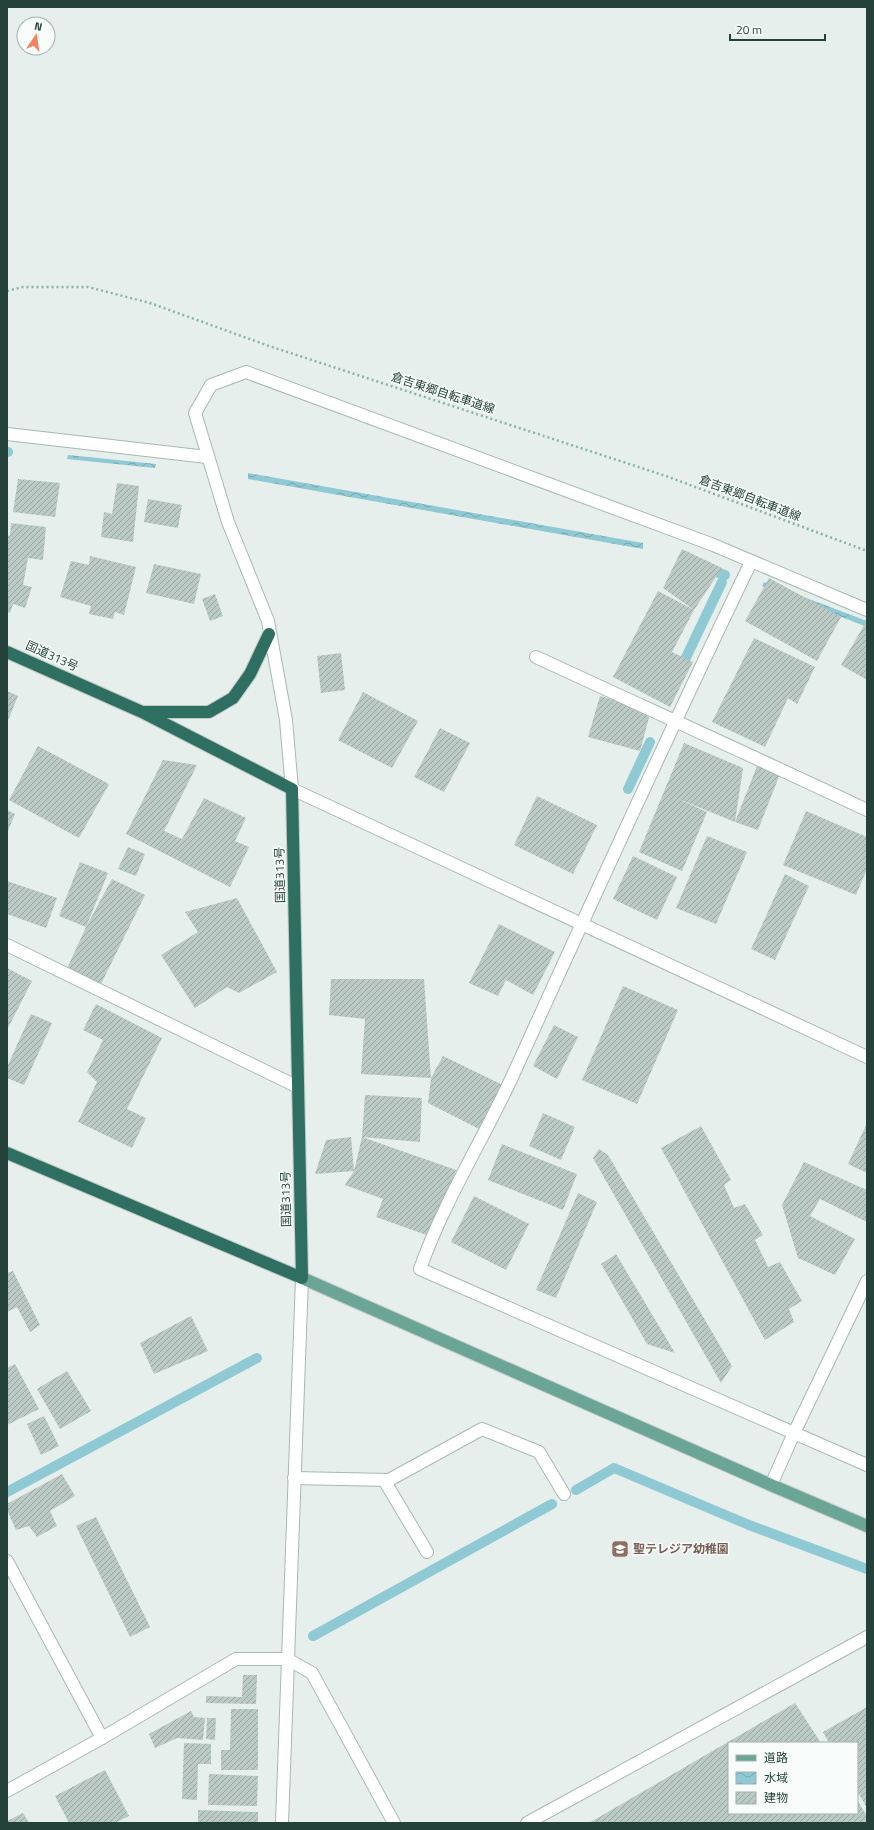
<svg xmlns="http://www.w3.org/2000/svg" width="874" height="1830" font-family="'Titillium Web','Noto Sans JP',sans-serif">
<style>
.water{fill:url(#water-waves)}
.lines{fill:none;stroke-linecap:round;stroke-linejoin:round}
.stream{stroke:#8ec9d4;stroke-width:10}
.building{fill:url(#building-hatch)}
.minor-casing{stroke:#a8b8b2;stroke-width:14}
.major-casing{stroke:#c2cac8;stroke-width:14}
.highway-casing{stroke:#c2cac8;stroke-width:14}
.path{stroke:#86b3a5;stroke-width:2.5;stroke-dasharray:2 3;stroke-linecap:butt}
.minor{stroke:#fff;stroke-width:12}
.major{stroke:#6aa596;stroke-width:12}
.highway{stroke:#2f6f62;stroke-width:12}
.labels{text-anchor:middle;stroke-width:3;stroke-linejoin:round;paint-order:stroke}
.street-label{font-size:12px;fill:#24423a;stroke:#f7fbf9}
.education-label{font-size:12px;font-weight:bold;fill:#785e54;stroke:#f7fbf9;text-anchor:start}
</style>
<defs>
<pattern id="water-waves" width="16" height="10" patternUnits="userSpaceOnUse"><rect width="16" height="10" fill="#8ec9d4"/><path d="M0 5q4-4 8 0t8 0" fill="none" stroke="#74a5ad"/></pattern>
<pattern id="building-hatch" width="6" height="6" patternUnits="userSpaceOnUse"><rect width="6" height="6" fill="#bbcac4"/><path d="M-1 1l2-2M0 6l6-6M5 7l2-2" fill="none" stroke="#98a6a0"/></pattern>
</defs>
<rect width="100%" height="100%" fill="#e6efeb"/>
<g class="water">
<path d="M 68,455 L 156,464 L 155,468 L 67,459 Z"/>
<path d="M 248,473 L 643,543 L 643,549 L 248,479 Z"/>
<path d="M 764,582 L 867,621 L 867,627 L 762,586 Z"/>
</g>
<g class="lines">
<g class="stream">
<path d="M 7,452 L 8,452"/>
<path d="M 707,569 L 725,575"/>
<path d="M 680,670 L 722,582"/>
<path d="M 628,789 L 650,742"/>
<path d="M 576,1490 L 614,1468 L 749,1525 L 867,1569"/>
<path d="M 7,1492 L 257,1358"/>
<path d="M 313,1636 L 552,1504"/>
</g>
</g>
<g class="building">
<path d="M 18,479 L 60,483 L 55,517 L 13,512 Z"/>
<path d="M 117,483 L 139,486 L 133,542 L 101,537 L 104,512 L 112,514 Z"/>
<path d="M 148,499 L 182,505 L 178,528 L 144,522 Z"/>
<path d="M 11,523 L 46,527 L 43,560 L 28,558 L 23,585 L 32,587 L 25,608 L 13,604 L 10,613 L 7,612 L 7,535 L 10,536 Z"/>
<path d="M 682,549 L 722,568 L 694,610 L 663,588 Z"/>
<path d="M 90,556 L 136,567 L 124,615 L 115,612 L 113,619 L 89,614 L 91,606 L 60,597 L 71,561 L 89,565 Z"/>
<path d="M 154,564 L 201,574 L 194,604 L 146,593 Z"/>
<path d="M 769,578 L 841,617 L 817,661 L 745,621 Z"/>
<path d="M 658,591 L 694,610 L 672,652 L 693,662 L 670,707 L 613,677 Z"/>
<path d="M 215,594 L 223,616 L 210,621 L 202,599 Z"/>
<path d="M 867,620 L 867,680 L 841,665 Z"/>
<path d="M 754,638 L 815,667 L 797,704 L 788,698 L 765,747 L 712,722 Z"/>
<path d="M 341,653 L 345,690 L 321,693 L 317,656 Z"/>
<path d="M 7,691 L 18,696 L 7,723 Z"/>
<path d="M 363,692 L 418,721 L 392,768 L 338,740 Z"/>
<path d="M 600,696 L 651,710 L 640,751 L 588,737 Z"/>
<path d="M 440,728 L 470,743 L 444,792 L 414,777 Z"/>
<path d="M 684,743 L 743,768 L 735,822 L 676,798 L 707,812 L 682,871 L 639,852 Z"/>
<path d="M 38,746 L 109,784 L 79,838 L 9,800 Z"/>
<path d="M 163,760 L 197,765 L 164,831 L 182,839 L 204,798 L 246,818 L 235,841 L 249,847 L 230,887 L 126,834 Z"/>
<path d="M 759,761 L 782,769 L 758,830 L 735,822 Z"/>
<path d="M 537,796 L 597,825 L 573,874 L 514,845 Z"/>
<path d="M 7,810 L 15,814 L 7,833 Z"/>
<path d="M 806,811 L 867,837 L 867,869 L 856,895 L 783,865 Z"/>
<path d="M 707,836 L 747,852 L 716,924 L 676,908 Z"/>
<path d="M 128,847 L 145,854 L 136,876 L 118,869 Z"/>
<path d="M 633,856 L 677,877 L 657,920 L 613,899 Z"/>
<path d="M 80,862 L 108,873 L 86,927 L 112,879 L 145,895 L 98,990 L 65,973 L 86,927 L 59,916 Z"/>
<path d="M 785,874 L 809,886 L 775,960 L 751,949 Z"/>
<path d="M 7,881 L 57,898 L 46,928 L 7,914 Z"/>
<path d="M 237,898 L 277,972 L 239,993 L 227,987 L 195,1008 L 161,955 L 198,932 L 185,912 Z"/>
<path d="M 499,924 L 555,952 L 533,995 L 506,980 L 498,996 L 469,983 Z"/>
<path d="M 7,968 L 32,981 L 7,1030 Z"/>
<path d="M 331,979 L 424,979 L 431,1078 L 361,1074 L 365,1019 L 329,1015 Z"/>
<path d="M 623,986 L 678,1010 L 637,1104 L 582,1080 Z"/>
<path d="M 96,1004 L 162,1038 L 127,1109 L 146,1118 L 132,1148 L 78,1122 L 97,1082 L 87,1072 L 103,1040 L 83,1030 Z"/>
<path d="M 31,1014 L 52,1023 L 24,1085 L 7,1078 L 7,1067 Z"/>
<path d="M 554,1025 L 578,1037 L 557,1079 L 533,1066 Z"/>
<path d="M 443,1056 L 507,1087 L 485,1132 L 428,1103 L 431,1078 Z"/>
<path d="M 365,1095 L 422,1098 L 420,1142 L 362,1137 L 456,1170 L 432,1237 L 376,1217 L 383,1199 L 345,1185 L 354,1171 L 362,1137 Z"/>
<path d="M 543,1113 L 575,1127 L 561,1160 L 529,1146 Z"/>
<path d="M 867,1123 L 867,1173 L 848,1164 Z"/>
<path d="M 701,1126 L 731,1180 L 724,1185 L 734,1208 L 745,1204 L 763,1235 L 755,1240 L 768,1267 L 780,1262 L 802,1301 L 789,1309 L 794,1322 L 765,1340 L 661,1148 Z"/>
<path d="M 351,1137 L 354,1171 L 315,1174 L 326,1140 Z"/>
<path d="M 502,1144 L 577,1174 L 563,1210 L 488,1180 Z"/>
<path d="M 599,1149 L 608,1155 L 732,1366 L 721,1383 L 593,1158 Z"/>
<path d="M 804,1162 L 867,1190 L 867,1222 L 820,1199 L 810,1216 L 855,1239 L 835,1275 L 798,1258 L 782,1205 Z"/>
<path d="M 578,1193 L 597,1202 L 556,1298 L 536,1290 Z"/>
<path d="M 474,1196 L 529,1224 L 506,1270 L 451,1242 Z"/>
<path d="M 616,1254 L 675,1353 L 647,1344 L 601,1264 Z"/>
<path d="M 13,1271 L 40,1325 L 30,1332 L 17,1307 L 7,1312 L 7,1273 Z"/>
<path d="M 191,1316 L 208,1351 L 154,1374 L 140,1343 Z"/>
<path d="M 15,1364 L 39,1409 L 7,1425 L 7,1368 Z"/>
<path d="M 67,1371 L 91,1411 L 60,1429 L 37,1389 Z"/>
<path d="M 44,1416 L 59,1446 L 41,1455 L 27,1424 Z"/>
<path d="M 62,1474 L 75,1496 L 50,1511 L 57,1526 L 37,1537 L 29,1526 L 16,1530 L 7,1510 L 7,1504 Z"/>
<path d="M 96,1517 L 150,1627 L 130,1637 L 76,1526 Z"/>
<path d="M 243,1675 L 257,1675 L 256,1704 L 206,1703 L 206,1696 L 242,1697 Z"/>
<path d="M 795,1703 L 821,1743 L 729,1743 L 729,1813 L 857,1813 L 857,1800 L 867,1816 L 867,1823 L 589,1823 Z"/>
<path d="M 867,1707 L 867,1808 L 857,1791 L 857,1743 L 829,1743 L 823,1732 Z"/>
<path d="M 231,1709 L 258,1709 L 258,1770 L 221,1770 L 221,1750 L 230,1750 Z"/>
<path d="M 191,1711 L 194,1717 L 205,1718 L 203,1740 L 177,1738 L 155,1748 L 149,1734 Z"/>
<path d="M 207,1718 L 216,1718 L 215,1740 L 206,1739 Z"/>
<path d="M 184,1743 L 211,1744 L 211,1764 L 198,1764 L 197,1800 L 182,1799 Z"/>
<path d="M 105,1770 L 129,1816 L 115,1823 L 69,1823 L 55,1796 Z"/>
<path d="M 209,1774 L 258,1776 L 257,1806 L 208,1805 Z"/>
<path d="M 198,1810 L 258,1812 L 258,1823 L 198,1823 Z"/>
<path d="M 23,1813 L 29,1823 L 7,1823 L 7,1821 Z"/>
</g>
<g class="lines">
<defs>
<g id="minor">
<path d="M 7,434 L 207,457"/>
<path d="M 751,562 C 669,732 591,903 513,1075 C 483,1140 444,1201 420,1269 L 867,1465"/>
<path d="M 867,610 L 711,544 L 246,372 L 211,385 L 195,413 L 228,522 L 268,621 L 286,720 L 292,789 L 867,1057"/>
<path d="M 536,657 C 646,708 757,758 867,810"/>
<path d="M 7,945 L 298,1087"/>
<path d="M 294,1478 L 389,1480 L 482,1429 L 539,1452 L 564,1494"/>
<path d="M 384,1480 L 427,1552"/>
<path d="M 771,1485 L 794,1433 L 867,1281"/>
<path d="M 7,1561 L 102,1738"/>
<path d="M 7,1791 L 102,1738 L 236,1659 L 287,1659 L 312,1673 L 394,1823"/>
<path d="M 282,1823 L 302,1278"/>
<path d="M 527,1823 L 867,1637"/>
</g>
<path id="major" d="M 302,1278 L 771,1485 L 867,1526"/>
<g id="highway">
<path d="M 7,652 L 142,712 L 292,789 L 302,1278 L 7,1153"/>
<path d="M 145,712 L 209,712 L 233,698 L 250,674 L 269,634"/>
</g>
</defs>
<use href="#minor" class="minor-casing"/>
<use href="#major" class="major-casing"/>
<use href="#highway" class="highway-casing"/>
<path class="path" d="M 7,291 L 23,287 L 88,287 L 150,303 L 269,346 L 666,476 L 867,551"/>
<use href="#minor" class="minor"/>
<use href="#major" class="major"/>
<use href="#highway" class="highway"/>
</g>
<defs>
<symbol id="school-square" viewBox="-11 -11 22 22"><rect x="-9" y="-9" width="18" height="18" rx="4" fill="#8d6e63" stroke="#f7fbf9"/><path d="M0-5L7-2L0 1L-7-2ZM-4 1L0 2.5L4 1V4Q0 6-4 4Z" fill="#fff"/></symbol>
</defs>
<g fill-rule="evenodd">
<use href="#school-square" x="610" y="1539" width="20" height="20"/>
</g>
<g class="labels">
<g class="street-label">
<text transform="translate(443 393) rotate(18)" y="4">倉吉東郷自転車道線</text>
<text transform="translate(750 498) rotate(21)" y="4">倉吉東郷自転車道線</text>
<text transform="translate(52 656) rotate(24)" y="4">国道313号</text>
<text transform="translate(280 875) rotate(-91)" y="4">国道313号</text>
<text transform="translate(286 1199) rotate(-91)" y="4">国道313号</text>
</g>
<g class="education-label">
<text x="633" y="1553">聖テレジア幼稚園</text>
</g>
</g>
<rect width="874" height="1830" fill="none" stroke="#24423a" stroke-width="16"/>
<rect x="728" y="1742" width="130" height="72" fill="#f7fbf9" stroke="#a3b1ad"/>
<rect x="736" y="1755" width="20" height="6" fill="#6aa596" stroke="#a3b1ad"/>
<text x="764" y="1762" font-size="12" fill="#24423a">道路</text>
<rect x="736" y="1772" width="20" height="12" fill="url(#water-waves)" stroke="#a3b1ad"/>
<text x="764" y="1782" font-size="12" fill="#24423a">水域</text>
<rect x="736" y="1792" width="20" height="12" fill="url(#building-hatch)" stroke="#a3b1ad"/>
<text x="764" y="1802" font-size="12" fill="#24423a">建物</text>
<g transform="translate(36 36) rotate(13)"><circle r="19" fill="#f7fbf9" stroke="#a3b1ad"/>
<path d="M0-3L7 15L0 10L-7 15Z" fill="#f4845f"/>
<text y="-6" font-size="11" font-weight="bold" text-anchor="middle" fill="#24423a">N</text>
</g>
<path d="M730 34v6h95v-6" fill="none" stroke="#24423a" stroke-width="2"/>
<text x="736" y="34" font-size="12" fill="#24423a" stroke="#f7fbf9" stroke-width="3" paint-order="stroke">20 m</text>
</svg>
